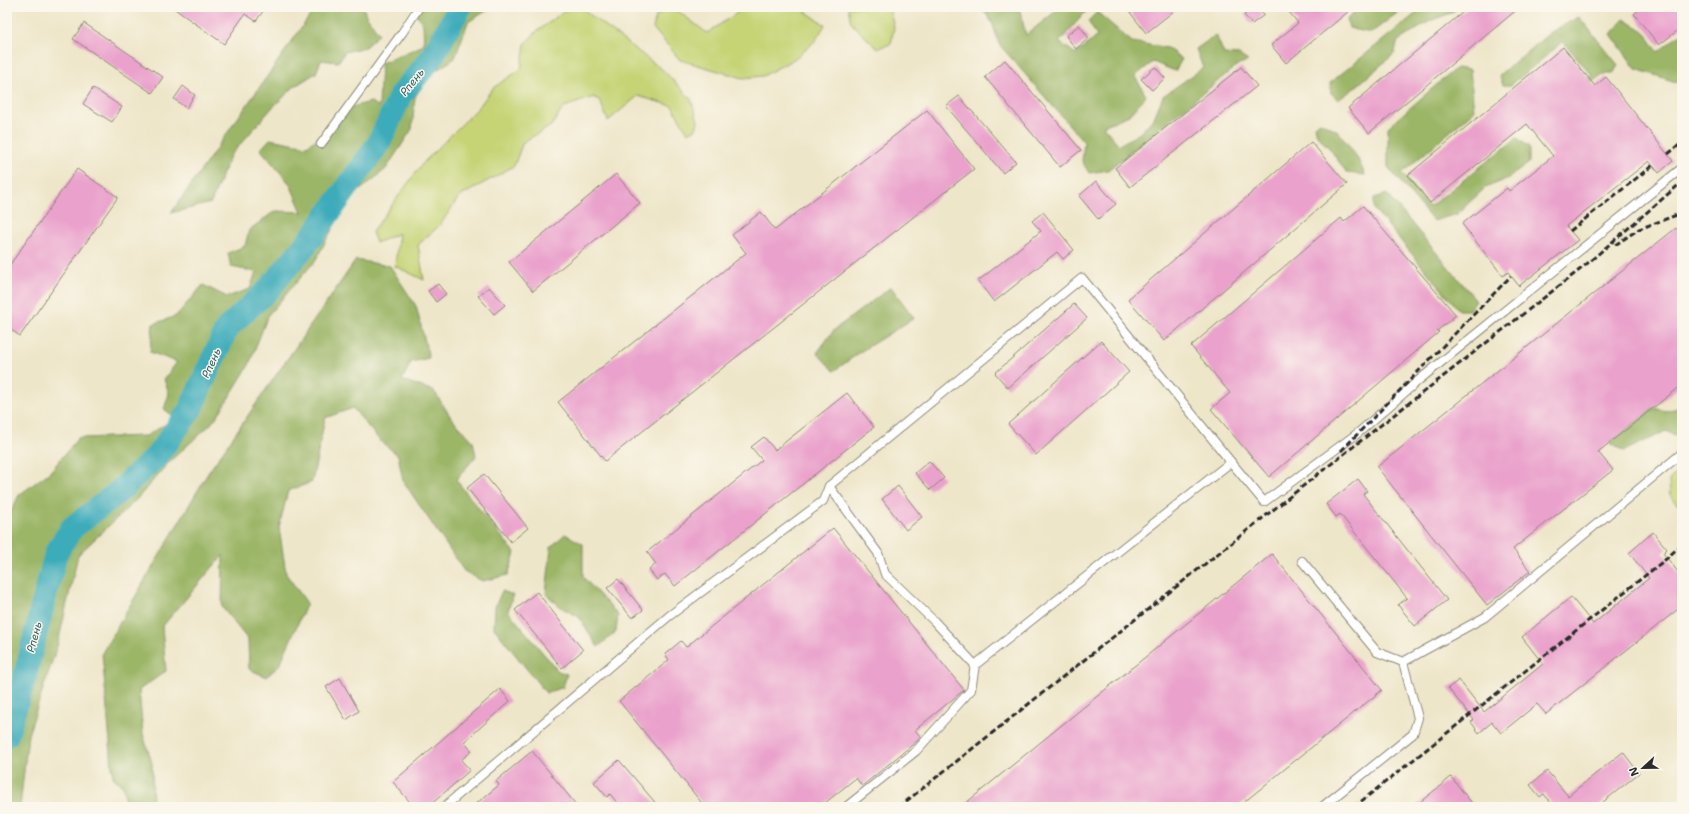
<svg xmlns="http://www.w3.org/2000/svg" width="1689" height="814" font-family="'Shantell Sans',sans-serif">
<style>
.green{fill:#c6d476;stroke:#788050}
.forest{fill:#9cb667;stroke:#647049}
.lines{fill:none;stroke-linecap:round;stroke-linejoin:round}
.river{stroke:#3dacba;stroke-width:24}
.building{fill:#eaa2cc}
.service-casing{stroke:#8c887a;stroke-width:10}
.service{stroke:#fff;stroke-width:8}
.rail{stroke:#2b2b2b;stroke-width:3;stroke-dasharray:6 3;stroke-linecap:butt}
.labels{text-anchor:middle;stroke-width:3;stroke-linejoin:round;paint-order:stroke}
.water-label{font-size:11px;font-style:italic;fill:#325f64;stroke:#fbf7ec}
</style>
<rect width="100%" height="100%" fill="#fbf7ec"/>
<filter id="ink" filterUnits="userSpaceOnUse"><feTurbulence type="fractalNoise" baseFrequency=".025" numOctaves="2"/><feDisplacementMap in="SourceGraphic" scale="8" xChannelSelector="R" yChannelSelector="G"/><feConvolveMatrix kernelMatrix="1 2 1 2 8 2 1 2 1" color-interpolation-filters="sRGB"/></filter>
<filter id="wash" filterUnits="userSpaceOnUse"><feTurbulence type="fractalNoise" baseFrequency=".012" numOctaves="4" result="noise"/><feDisplacementMap in="SourceGraphic" scale="16" xChannelSelector="R" yChannelSelector="G"/><feGaussianBlur stdDeviation="0.9" result="paint"/><feColorMatrix in="noise" values="0 0 0 0 0 0 0 0 0 0 0 0 0 0 0 0 0 1.4 0 .05"/><feComposite in="paint" operator="in"/></filter>
<g filter="url(#wash)">
<rect width="100%" height="100%" fill="#eee6c9"/>
<g class="green">
<path d="M 570,7 L 580,7 L 664,71 L 691,99 L 698,121 L 696,129 L 688,133 L 672,106 L 638,96 L 608,121 L 600,101 L 594,97 L 564,107 L 551,126 L 523,142 L 514,166 L 459,197 L 440,225 L 418,245 L 424,280 L 395,266 L 399,233 L 376,243 L 372,232 L 423,163 L 478,108 L 493,88 L 521,69 L 525,44 L 536,32 Z"/>
<path d="M 746,7 L 808,7 L 805,11 L 825,25 L 815,41 L 794,59 L 763,76 L 743,78 L 680,60 L 653,28 L 656,16 L 667,9 L 678,11 L 707,33 Z"/>
<path d="M 848,7 L 889,7 L 894,27 L 891,44 L 877,48 L 851,23 Z"/>
<path d="M 1682,468 L 1682,509 L 1670,495 L 1669,480 Z"/>
</g>
<g class="forest">
<path d="M 316,7 L 363,7 L 366,15 L 379,34 L 365,47 L 345,52 L 338,62 L 321,60 L 316,73 L 295,86 L 272,108 L 230,156 L 211,203 L 171,213 Z"/>
<path d="M 416,7 L 493,7 L 468,22 L 455,58 L 428,76 L 415,97 L 412,129 L 386,169 L 348,200 L 315,261 L 268,315 L 249,365 L 218,415 L 210,425 L 169,462 L 136,500 L 78,555 L 58,643 L 28,735 L 20,807 L 7,807 L 7,520 L 19,495 L 50,472 L 78,438 L 146,436 L 176,418 L 164,409 L 169,394 L 164,379 L 177,362 L 150,352 L 153,324 L 176,316 L 203,285 L 227,297 L 250,289 L 256,272 L 231,267 L 228,253 L 245,246 L 249,230 L 275,211 L 302,212 L 290,184 L 262,151 L 261,149 L 270,139 L 307,146 L 325,133 L 343,109 L 371,102 L 379,107 L 381,63 L 424,45 L 423,24 L 414,10 Z"/>
<path d="M 981,7 L 1019,7 L 1026,35 L 1061,7 L 1090,7 L 1059,42 L 1076,54 L 1097,36 L 1088,21 L 1097,12 L 1132,42 L 1167,48 L 1182,59 L 1175,71 L 1153,62 L 1135,76 L 1146,96 L 1129,115 L 1103,126 L 1119,145 L 1140,133 L 1154,118 L 1163,96 L 1203,68 L 1196,49 L 1216,35 L 1224,54 L 1239,55 L 1248,61 L 1239,64 L 1108,170 L 1089,173 L 1082,161 L 1084,142 L 999,44 L 992,22 Z"/>
<path d="M 1362,7 L 1405,7 L 1371,33 L 1349,28 L 1347,19 Z"/>
<path d="M 1424,7 L 1455,7 L 1453,12 L 1430,21 L 1398,41 L 1394,54 L 1352,90 L 1338,100 L 1331,93 L 1330,83 Z"/>
<path d="M 1579,17 L 1618,65 L 1613,74 L 1603,74 L 1581,90 L 1576,87 L 1592,75 L 1563,42 L 1511,85 L 1503,85 L 1499,75 L 1551,32 Z"/>
<path d="M 1624,19 L 1644,31 L 1658,52 L 1682,33 L 1682,84 L 1636,69 L 1611,34 Z"/>
<path d="M 1456,68 L 1470,70 L 1474,111 L 1402,173 L 1429,207 L 1517,138 L 1529,147 L 1529,163 L 1507,179 L 1485,188 L 1457,214 L 1433,221 L 1388,167 L 1388,127 Z"/>
<path d="M 1320,122 L 1338,131 L 1357,157 L 1365,175 L 1347,173 L 1330,149 L 1317,135 L 1315,126 Z"/>
<path d="M 1387,194 L 1476,300 L 1469,310 L 1459,310 L 1374,209 L 1374,198 Z"/>
<path d="M 356,260 L 390,266 L 416,306 L 429,358 L 411,362 L 402,380 L 434,391 L 452,419 L 473,441 L 476,456 L 456,480 L 515,553 L 508,575 L 482,581 L 464,571 L 403,481 L 398,455 L 380,441 L 353,408 L 325,418 L 312,482 L 288,491 L 279,527 L 286,574 L 307,603 L 279,666 L 266,677 L 249,669 L 248,640 L 222,607 L 223,555 L 162,627 L 166,671 L 139,690 L 143,734 L 152,763 L 153,807 L 120,807 L 125,800 L 124,788 L 113,777 L 102,653 L 208,473 Z"/>
<path d="M 891,287 L 914,318 L 863,350 L 834,371 L 817,353 L 834,330 Z"/>
<path d="M 1682,407 L 1682,437 L 1680,439 L 1666,431 L 1624,451 L 1609,443 L 1654,408 L 1666,411 Z"/>
<path d="M 565,534 L 583,544 L 583,577 L 618,615 L 616,632 L 598,647 L 579,617 L 562,608 L 546,594 L 551,547 Z"/>
<path d="M 502,591 L 513,595 L 508,611 L 558,671 L 567,674 L 563,687 L 546,693 L 494,628 L 495,607 Z"/>
</g>
<g class="lines">
<path class="river" d="M 7,735 L 25,676 L 56,553 L 72,528 L 116,494 L 157,456 L 190,410 L 227,328 L 267,291 L 311,238 L 379,143 L 401,94 L 431,59 L 460,7"/>
</g>
<g id="blocks">
<g class="building">
<path d="M 172,7 L 266,7 L 256,21 L 245,14 L 224,44 Z"/>
<path d="M 1126,7 L 1179,7 L 1146,33 Z"/>
<path d="M 1255,7 L 1257,7 L 1264,15 L 1252,24 L 1244,15 Z"/>
<path d="M 1285,7 L 1354,7 L 1286,63 L 1271,45 L 1298,23 Z"/>
<path d="M 1469,7 L 1520,7 L 1369,133 L 1348,108 Z"/>
<path d="M 1642,7 L 1682,7 L 1682,27 L 1659,45 L 1634,14 Z"/>
<path d="M 84,23 L 163,77 L 152,93 L 73,39 Z"/>
<path d="M 1079,25 L 1089,38 L 1076,49 L 1066,36 Z"/>
<path d="M 1563,47 L 1595,86 L 1606,77 L 1673,161 L 1659,173 L 1649,161 L 1566,226 L 1578,240 L 1519,286 L 1508,272 L 1503,276 L 1462,224 L 1507,188 L 1509,191 L 1553,156 L 1527,124 L 1430,203 L 1408,175 Z"/>
<path d="M 1005,60 L 1081,150 L 1060,167 L 985,77 Z"/>
<path d="M 1155,67 L 1165,78 L 1152,90 L 1141,79 Z"/>
<path d="M 1241,67 L 1257,86 L 1130,187 L 1115,168 Z"/>
<path d="M 183,86 L 195,95 L 186,108 L 174,99 Z"/>
<path d="M 93,88 L 122,107 L 112,122 L 83,104 Z"/>
<path d="M 959,96 L 1016,162 L 1003,173 L 946,106 Z"/>
<path d="M 927,110 L 974,169 L 605,461 L 558,402 L 746,253 L 732,235 L 761,212 L 775,230 Z"/>
<path d="M 1311,142 L 1347,184 L 1164,341 L 1128,299 Z"/>
<path d="M 77,169 L 118,197 L 20,336 L 7,327 L 7,269 Z"/>
<path d="M 616,174 L 640,203 L 533,291 L 509,262 Z"/>
<path d="M 1096,181 L 1116,204 L 1098,219 L 1079,196 Z"/>
<path d="M 1363,206 L 1456,315 L 1437,331 L 1439,332 L 1269,477 L 1211,409 L 1230,393 L 1191,346 L 1341,218 L 1344,222 Z"/>
<path d="M 1043,212 L 1074,250 L 1063,259 L 1057,252 L 994,302 L 978,281 L 1041,231 L 1032,221 Z"/>
<path d="M 1676,228 L 1682,236 L 1682,385 L 1598,452 L 1613,470 L 1513,549 L 1530,571 L 1487,605 L 1377,467 Z"/>
<path d="M 438,284 L 446,294 L 436,302 L 428,291 Z"/>
<path d="M 489,287 L 505,305 L 494,314 L 478,296 Z"/>
<path d="M 1074,304 L 1087,318 L 1008,388 L 995,373 Z"/>
<path d="M 1101,341 L 1129,372 L 1036,455 L 1008,424 Z"/>
<path d="M 847,393 L 874,427 L 675,586 L 665,574 L 657,580 L 649,570 L 656,564 L 647,552 L 762,460 L 751,447 L 764,437 L 775,450 Z"/>
<path d="M 929,461 L 944,478 L 930,490 L 915,473 Z"/>
<path d="M 484,474 L 528,528 L 511,542 L 467,488 Z"/>
<path d="M 1358,479 L 1367,491 L 1363,494 L 1447,600 L 1415,626 L 1398,605 L 1407,598 L 1340,514 L 1336,517 L 1326,504 Z"/>
<path d="M 898,486 L 922,517 L 906,530 L 882,499 Z"/>
<path d="M 833,528 L 964,690 L 915,730 L 921,737 L 917,741 L 862,786 L 856,778 L 820,807 L 705,807 L 619,701 L 669,660 L 665,654 L 681,641 L 686,647 Z"/>
<path d="M 1653,532 L 1667,549 L 1663,553 L 1682,577 L 1682,606 L 1546,714 L 1537,704 L 1501,733 L 1492,722 L 1479,733 L 1471,722 L 1474,720 L 1448,688 L 1459,680 L 1484,712 L 1543,664 L 1522,637 L 1571,597 L 1593,624 L 1649,578 L 1629,553 Z"/>
<path d="M 1272,554 L 1382,690 L 1238,807 L 961,807 Z"/>
<path d="M 618,579 L 643,610 L 632,618 L 607,588 Z"/>
<path d="M 537,592 L 583,650 L 562,668 L 515,610 Z"/>
<path d="M 340,678 L 359,711 L 346,720 L 326,687 Z"/>
<path d="M 500,689 L 510,701 L 464,742 L 472,751 L 461,760 L 470,770 L 428,807 L 414,807 L 393,782 Z"/>
<path d="M 532,751 L 578,807 L 472,807 L 499,785 L 496,781 Z"/>
<path d="M 1623,752 L 1639,773 L 1597,807 L 1554,807 L 1544,794 L 1540,797 L 1530,785 L 1547,771 L 1568,796 Z"/>
<path d="M 619,760 L 659,807 L 621,807 L 610,794 L 607,797 L 594,782 Z"/>
<path d="M 1451,777 L 1475,807 L 1414,807 Z"/>
</g>
</g>
</g>
<g filter="url(#ink)">
<use href="#blocks" fill-opacity="0" stroke="#8c887a" stroke-width="1"/>
<g class="lines">
<defs>
<g id="service">
<path d="M 321,144 L 402,33 L 419,7"/>
<path d="M 1302,561 L 1377,652 L 1403,662 L 1485,617 L 1682,453"/>
<path d="M 975,665 L 934,621 L 885,574 L 878,553 L 829,486 L 1082,278 L 1231,462"/>
<path d="M 444,807 L 669,616 L 823,501 L 829,486"/>
<path d="M 846,807 L 916,751 L 971,690 L 975,665 L 1231,462 L 1264,502 L 1358,433 L 1419,380 L 1682,168"/>
<path d="M 1322,807 L 1413,734 L 1418,718 L 1403,662"/>
</g>
</defs>
<use href="#service" class="service-casing"/>
<use href="#service" class="service"/>
<g class="rail">
<path d="M 1668,154 L 1682,143"/>
<path d="M 1570,231 L 1653,165"/>
<path d="M 1615,245 L 1639,229 L 1682,213"/>
<path d="M 1341,451 L 1511,276"/>
<path d="M 899,807 L 1317,475 L 1582,268 L 1682,182"/>
<path d="M 1354,807 L 1666,559 L 1682,544"/>
</g>
</g>
</g>
<g class="labels">
<g class="water-label">
<text transform="translate(412 82) rotate(-51)" y="4">Рпень</text>
<text transform="translate(211 363) rotate(-66)" y="4">Рпень</text>
<text transform="translate(34 637) rotate(-75)" y="4">Рпень</text>
</g>
</g>
<rect width="1689" height="814" fill="none" stroke="#fbf7ec" stroke-width="24"/>
<g transform="translate(1643 768) rotate(248)" stroke="#fbf7ec" stroke-width="3" paint-order="stroke">
<path d="M0-3L7 15L0 10L-7 15Z" fill="#2b2b2b"/>
<text y="-6" font-size="11" font-weight="bold" text-anchor="middle" fill="#2b2b2b">N</text>
</g>
</svg>
